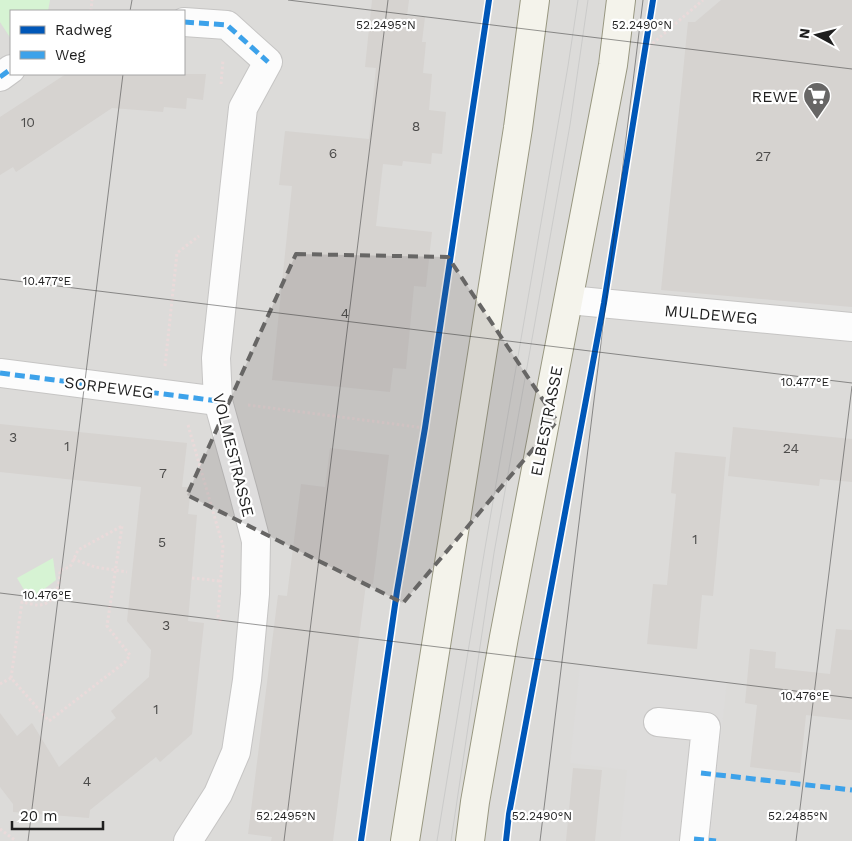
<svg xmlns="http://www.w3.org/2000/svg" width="852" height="841" font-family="'Work Sans',sans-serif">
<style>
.residential{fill:#dcdbd9;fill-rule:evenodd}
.park{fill:#d6f3d3}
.parking{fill:#dddcdb}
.building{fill:#d6d3d0}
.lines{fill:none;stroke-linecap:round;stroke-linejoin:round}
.street-casing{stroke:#c6c5c4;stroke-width:30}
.secondary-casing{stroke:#989780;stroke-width:30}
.path{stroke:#eadada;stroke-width:3;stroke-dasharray:2.5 2.5;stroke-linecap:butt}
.street{stroke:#fcfcfc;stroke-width:28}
.secondary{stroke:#f4f3eb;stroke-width:28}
.tram{stroke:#cbcbca;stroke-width:1}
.quiet{stroke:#3da2ea;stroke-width:5;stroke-dasharray:10 5;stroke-linecap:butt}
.cycleway-casing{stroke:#fff;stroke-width:9}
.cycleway{stroke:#0057b8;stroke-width:6}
.marked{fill:#676665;fill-opacity:0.2;stroke:#676665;stroke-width:4;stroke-dasharray:10 6;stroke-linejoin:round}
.ticks{fill:none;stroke:#1f1f1f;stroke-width:1;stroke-opacity:0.45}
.labels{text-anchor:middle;stroke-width:4.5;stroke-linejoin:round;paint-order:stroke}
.number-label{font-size:14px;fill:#4d4c4b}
.poi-label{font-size:16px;fill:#1f1f1f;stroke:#fff;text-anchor:end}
.street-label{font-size:16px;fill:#1f1f1f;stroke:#fff}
.ticks-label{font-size:12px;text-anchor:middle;fill:#1f1f1f;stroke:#fff;stroke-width:4.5;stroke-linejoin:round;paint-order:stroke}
</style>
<rect width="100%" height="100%" fill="#edebe8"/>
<path class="residential" d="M 0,0 L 852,0 L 852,841 L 0,841 ZM 11,11 L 184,11 L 184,74 L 11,74 Z"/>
<g class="park">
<path d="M 0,0 L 50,0 L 48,11 L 11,11 L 11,39 L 0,22 Z"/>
<path d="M 53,558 L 56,580 L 30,600 L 17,578 Z"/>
</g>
<path class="parking" d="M 580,666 L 727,681 L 710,841 L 620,841 L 627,770 L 570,763 Z"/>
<g class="building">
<path d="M 372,0 L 409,0 L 407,16 L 425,17 L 422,42 L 426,42 L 423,73 L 432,74 L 429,110 L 446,112 L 442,154 L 432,153 L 431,164 L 403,161 L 402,166 L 383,164 L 376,226 L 432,232 L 426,287 L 414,286 L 406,369 L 393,368 L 390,392 L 272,380 L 292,186 L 279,185 L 285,131 L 369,139 L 376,68 L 365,67 Z"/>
<path d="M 721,0 L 852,0 L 852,307 L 661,290 L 688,22 L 695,22 Z"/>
<path d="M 66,74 L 206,74 L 203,100 L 187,98 L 186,109 L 164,107 L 163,112 L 112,108 L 16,172 L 13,167 L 0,175 L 0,117 Z"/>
<path d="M 0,424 L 187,443 L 182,487 L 191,487 L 188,514 L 197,515 L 188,621 L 204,623 L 192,734 L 160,762 L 156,757 L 90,810 L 89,818 L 13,812 L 13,804 L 0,787 L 0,713 L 17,736 L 32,723 L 59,767 L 116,718 L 111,711 L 149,677 L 151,650 L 127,621 L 141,487 L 0,472 Z"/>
<path d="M 733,427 L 852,439 L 852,482 L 820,479 L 819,486 L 728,476 Z"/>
<path d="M 330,448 L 389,455 L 373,584 L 366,584 L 333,841 L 271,841 L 272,837 L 248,834 L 278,595 L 287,596 L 301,484 L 325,487 Z"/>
<path d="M 675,452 L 726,457 L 713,596 L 702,595 L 697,649 L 647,644 L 653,584 L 667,585 L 676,494 L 671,493 Z"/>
<path d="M 836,629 L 852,630 L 852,720 L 806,715 L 800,773 L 750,767 L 757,705 L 745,703 L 750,649 L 776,652 L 775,668 L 830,674 Z"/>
<path d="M 573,768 L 602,770 L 595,841 L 566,841 Z"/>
</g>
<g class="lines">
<defs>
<g id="street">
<path d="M 184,22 L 227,25 L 268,62 L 243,108 L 216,358 L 218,401 L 243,491 L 256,541 L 255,594 L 247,680 L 236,752 L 218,794 L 188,841"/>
<path d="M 0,77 L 11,69"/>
<path d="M 569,300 L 852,327"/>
<path d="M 0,373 L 218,401"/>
<path d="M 658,722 L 706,727 L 694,841"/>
</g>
<g id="secondary">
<path d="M 405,841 L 518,128 L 535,0"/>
<path d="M 470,841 L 475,802 L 504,637 L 613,65 L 621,0"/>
</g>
</defs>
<use href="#street" class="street-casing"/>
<use href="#secondary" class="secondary-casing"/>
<g class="path">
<path d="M 91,11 L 92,0"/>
<path d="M 645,50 L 703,0"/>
<path d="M 221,84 L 223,60"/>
<path d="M 165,366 L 177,253 L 199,236"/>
<path d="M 248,405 L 425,428"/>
<path d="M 188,425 L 223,546 L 218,617 L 222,623"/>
<path d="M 73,559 L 95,567 L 127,572"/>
<path d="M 192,578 L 220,581"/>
<path d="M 11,678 L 22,602 C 27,603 34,605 39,605 C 56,604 60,584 60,570 L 70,567 L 78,550 L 122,526"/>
<path d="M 0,684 L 11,678 L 49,721 L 125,662 L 130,655 L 107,626 L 122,526"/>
<path d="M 0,829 L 16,841"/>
</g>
<use href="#street" class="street"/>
<use href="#secondary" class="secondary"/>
<g class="tram">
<path d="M 437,841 L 485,548 L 568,66 L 578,0"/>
<path d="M 451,841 L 494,553 L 570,125 L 588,0"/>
</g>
<g class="quiet">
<path d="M 184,22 L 227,25 L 268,62"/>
<path d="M 0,77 L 11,69"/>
<path d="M 0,373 L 218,401"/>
<path d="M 701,773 L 852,790"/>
<path d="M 694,839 L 716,841"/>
</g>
<defs>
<g id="cycleway">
<path d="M 361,841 L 397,591 L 425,428 L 489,0"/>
<path d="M 506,841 L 509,814 L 604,303 L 653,0"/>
</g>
</defs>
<use href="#cycleway" class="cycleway-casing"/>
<use href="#cycleway" class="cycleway"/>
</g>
<path class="marked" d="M 296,254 L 448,257 L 557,421 L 403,603 L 187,495 Z"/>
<path class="ticks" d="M 288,0 L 852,69M 130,11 L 132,0M 0,279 L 852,383M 0,593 L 852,698M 28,841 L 123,74M 284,841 L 388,0M 540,841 L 643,0M 796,841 L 852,386"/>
<defs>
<symbol id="supermarket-pin" viewBox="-11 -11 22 30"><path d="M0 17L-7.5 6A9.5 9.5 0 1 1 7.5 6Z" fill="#676665" stroke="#fff"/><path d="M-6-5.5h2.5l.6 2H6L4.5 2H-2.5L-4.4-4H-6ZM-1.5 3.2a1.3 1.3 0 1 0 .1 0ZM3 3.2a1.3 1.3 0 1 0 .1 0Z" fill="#fff"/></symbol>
</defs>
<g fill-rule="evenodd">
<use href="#supermarket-pin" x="801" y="80" width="32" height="43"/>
</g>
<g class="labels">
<g class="number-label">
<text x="28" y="127">10</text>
<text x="416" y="131">8</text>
<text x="333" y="158">6</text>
<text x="763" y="161">27</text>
<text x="345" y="318">4</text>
<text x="13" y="442">3</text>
<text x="67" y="451">1</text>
<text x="791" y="453">24</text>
<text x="163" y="478">7</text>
<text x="695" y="544">1</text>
<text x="162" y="547">5</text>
<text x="166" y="630">3</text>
<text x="156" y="714">1</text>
<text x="87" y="786">4</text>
</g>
<g class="poi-label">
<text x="798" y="102">REWE</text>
</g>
<g class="street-label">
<text transform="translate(711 314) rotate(5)" y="6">MULDEWEG</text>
<text transform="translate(109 387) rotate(7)" y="6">SORPEWEG</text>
<text transform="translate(546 421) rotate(-79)" y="6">ELBESTRASSE</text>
<text transform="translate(234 455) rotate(76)" y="6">VOLMESTRASSE</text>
</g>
</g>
<g class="ticks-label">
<text x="386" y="29">52.2495°N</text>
<text x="642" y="29">52.2490°N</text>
<text x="47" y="285">10.477°E</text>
<text x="805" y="386">10.477°E</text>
<text x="47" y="599">10.476°E</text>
<text x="805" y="700">10.476°E</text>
<text x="286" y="820">52.2495°N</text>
<text x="542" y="820">52.2490°N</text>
<text x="798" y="820">52.2485°N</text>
</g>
<rect x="10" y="10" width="175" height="65" fill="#ffffff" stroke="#a5a5a5"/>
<rect x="20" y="26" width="25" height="8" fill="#0057b8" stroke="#a5a5a5"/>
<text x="55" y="35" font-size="15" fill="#1f1f1f">Radweg</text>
<rect x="20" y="51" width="25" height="8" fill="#3da2ea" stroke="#a5a5a5"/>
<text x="55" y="60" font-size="15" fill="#1f1f1f">Weg</text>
<g transform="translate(817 35) rotate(277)" stroke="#ffffff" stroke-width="4" paint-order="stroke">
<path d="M0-4L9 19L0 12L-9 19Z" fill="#1f1f1f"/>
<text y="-8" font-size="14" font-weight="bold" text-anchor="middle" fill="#1f1f1f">N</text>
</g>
<path d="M12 821v8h91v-8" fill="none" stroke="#1f1f1f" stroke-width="2.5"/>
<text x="20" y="821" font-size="15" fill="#1f1f1f" stroke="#ffffff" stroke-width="4" paint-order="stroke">20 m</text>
</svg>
